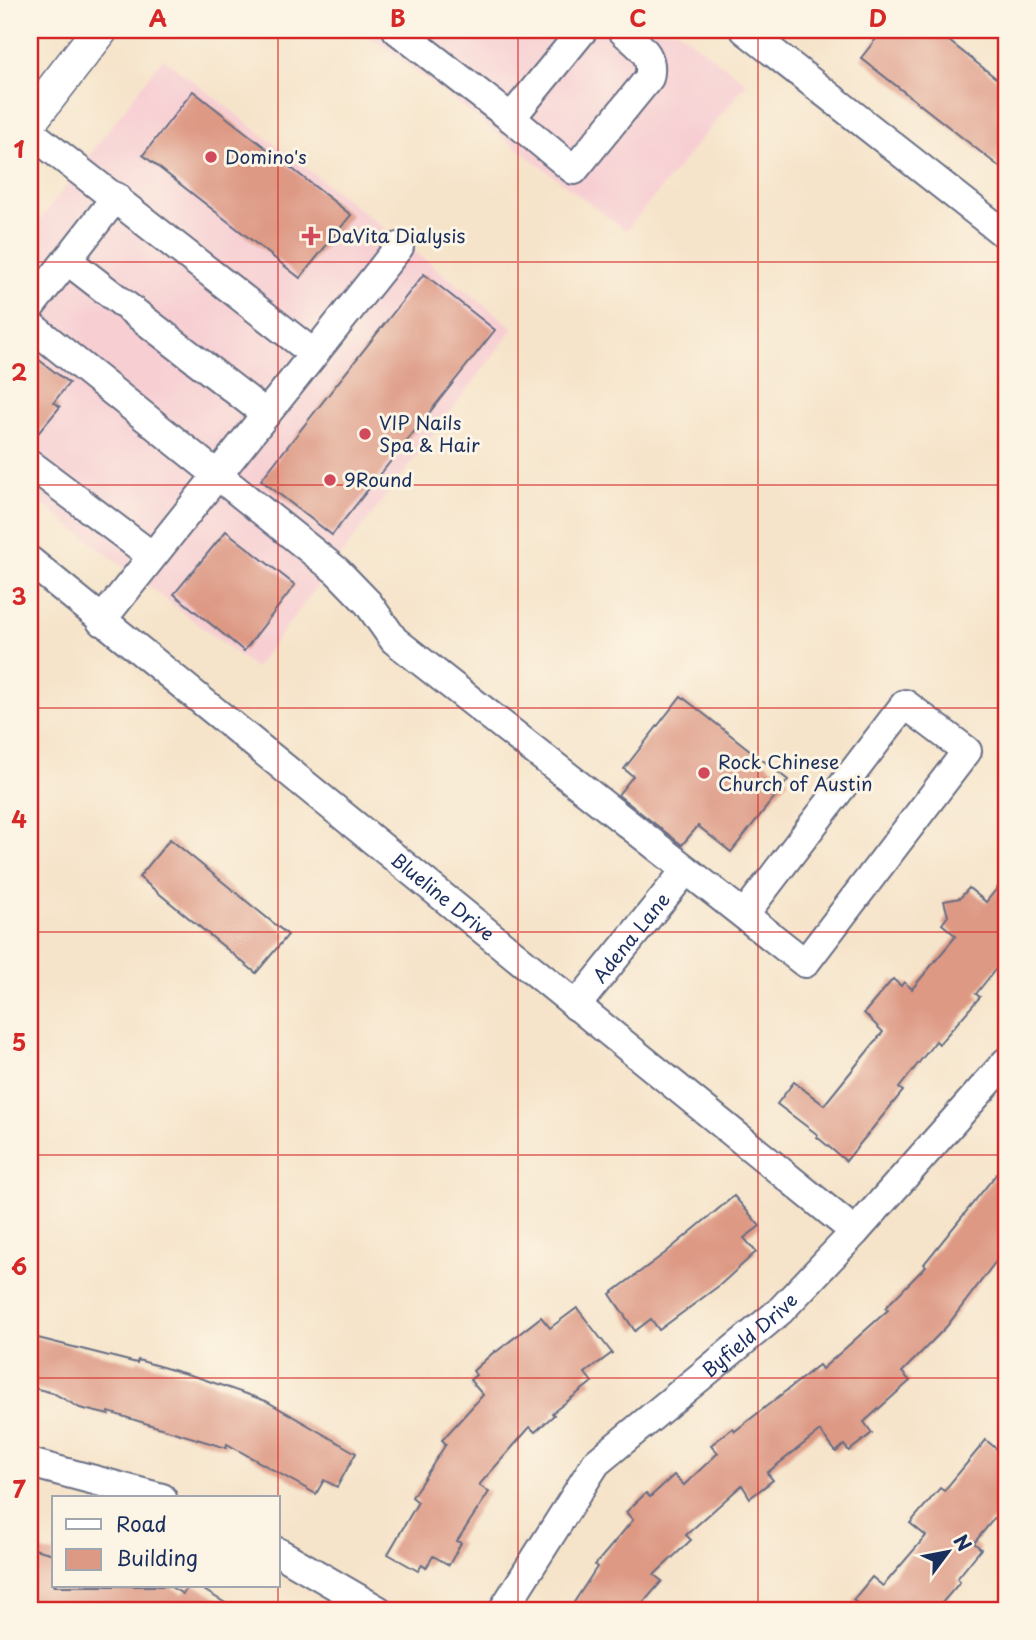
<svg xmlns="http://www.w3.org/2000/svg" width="1036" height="1640" font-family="'Playpen Sans',sans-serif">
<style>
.built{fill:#f7cfd3}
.building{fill:#dd9984}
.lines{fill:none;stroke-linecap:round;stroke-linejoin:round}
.minor-casing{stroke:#686e84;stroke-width:32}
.major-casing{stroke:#686e84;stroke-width:38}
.minor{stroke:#fff;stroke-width:28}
.major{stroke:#fff;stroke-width:35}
.grid{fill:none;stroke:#d62828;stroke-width:2;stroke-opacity:0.55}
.poi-dot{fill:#d1495b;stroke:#fcf5e5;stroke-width:2.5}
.labels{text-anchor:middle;stroke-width:6;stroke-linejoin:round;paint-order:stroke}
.poi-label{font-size:19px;fill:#1b2f5e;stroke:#fcf5e5;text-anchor:start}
.street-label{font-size:19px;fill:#1b2f5e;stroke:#fcf5e5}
.neatline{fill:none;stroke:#d62828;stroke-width:2.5}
.grid-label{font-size:23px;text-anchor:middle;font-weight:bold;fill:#d62828}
</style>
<rect width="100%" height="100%" fill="#fcf5e5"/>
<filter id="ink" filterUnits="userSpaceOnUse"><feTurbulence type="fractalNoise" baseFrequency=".0143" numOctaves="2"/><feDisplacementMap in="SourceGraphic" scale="14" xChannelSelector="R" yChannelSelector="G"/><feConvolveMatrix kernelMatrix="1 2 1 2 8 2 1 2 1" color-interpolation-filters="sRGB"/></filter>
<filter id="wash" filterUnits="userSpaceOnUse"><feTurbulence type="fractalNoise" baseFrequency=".00686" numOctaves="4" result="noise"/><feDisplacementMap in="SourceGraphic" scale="28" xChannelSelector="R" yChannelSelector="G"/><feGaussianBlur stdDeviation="1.57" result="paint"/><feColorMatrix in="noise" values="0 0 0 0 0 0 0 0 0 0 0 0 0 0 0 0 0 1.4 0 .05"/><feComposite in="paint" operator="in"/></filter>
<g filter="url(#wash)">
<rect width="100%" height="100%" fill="#f6e4ca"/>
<g class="built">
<path d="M 361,30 L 677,30 L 747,83 L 626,231 Z"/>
<path d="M 163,58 L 514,328 L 255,668 L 30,495 L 30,233 Z"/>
</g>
<g id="blocks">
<g class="building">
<path d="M 883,30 L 935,30 L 1006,86 L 1006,172 L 861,58 Z"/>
<path d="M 193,91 L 351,215 L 300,278 L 143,155 Z"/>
<path d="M 424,274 L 495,330 L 332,535 L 261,480 Z"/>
<path d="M 30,353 L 69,383 L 54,402 L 60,407 L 30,443 Z"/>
<path d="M 226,531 L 295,585 L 244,651 L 174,594 Z"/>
<path d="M 681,696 L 788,780 L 731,852 L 698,826 L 682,845 L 618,795 L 633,776 L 624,769 Z"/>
<path d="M 170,839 L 288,935 L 256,973 L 139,877 Z"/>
<path d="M 1006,877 L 1006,956 L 976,994 L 980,997 L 939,1044 L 936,1041 L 899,1088 L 903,1091 L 846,1161 L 817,1137 L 818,1135 L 777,1104 L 794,1082 L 824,1105 L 883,1032 L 864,1013 L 893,979 L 901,986 L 904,982 L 912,989 L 956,936 L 942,924 L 948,916 L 944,901 L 960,898 L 969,888 L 986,902 Z"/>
<path d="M 1006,1162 L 1006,1248 L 947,1326 L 902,1372 L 910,1381 L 864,1422 L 872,1433 L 849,1451 L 844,1445 L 836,1452 L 820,1431 L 767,1473 L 773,1480 L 750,1498 L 742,1485 L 686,1535 L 691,1540 L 654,1575 L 662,1581 L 637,1610 L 569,1610 L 597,1567 L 595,1565 L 633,1520 L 626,1512 L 646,1493 L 650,1497 L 674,1475 L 684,1485 L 718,1453 L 711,1445 L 733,1428 L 735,1431 L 819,1365 L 822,1369 L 888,1310 L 885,1308 L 926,1266 L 924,1264 Z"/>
<path d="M 734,1196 L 760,1226 L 744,1238 L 756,1252 L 720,1285 L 659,1330 L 651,1319 L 635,1331 L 610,1294 L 664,1254 Z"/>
<path d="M 577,1308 L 612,1353 L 585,1373 L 592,1382 L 552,1413 L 554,1415 L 535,1432 L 530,1427 L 479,1485 L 489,1492 L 457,1541 L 461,1543 L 449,1565 L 433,1556 L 426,1568 L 422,1565 L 418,1571 L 388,1554 L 418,1502 L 412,1497 L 446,1444 L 442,1440 L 483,1395 L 470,1380 L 476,1375 L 473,1371 L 495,1351 L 496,1352 L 541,1317 L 550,1328 Z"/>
<path d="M 30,1336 L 137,1363 L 138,1360 L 200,1378 L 266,1401 L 356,1453 L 337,1487 L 324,1480 L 316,1494 L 227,1444 L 226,1448 L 109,1412 L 109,1415 L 80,1408 L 53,1393 L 30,1387 Z"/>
<path d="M 986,1440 L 1006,1457 L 1006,1504 L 974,1543 L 981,1549 L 957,1579 L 960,1582 L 936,1610 L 865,1610 L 853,1600 L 872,1577 L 883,1586 L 926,1536 L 910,1523 L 940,1488 L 944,1491 Z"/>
<path d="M 30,1548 L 54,1554 L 54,1586 L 169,1586 L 183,1594 L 189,1586 L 197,1586 L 237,1610 L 55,1610 L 30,1604 Z"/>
</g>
</g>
</g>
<g filter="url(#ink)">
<use href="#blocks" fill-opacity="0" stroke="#686e84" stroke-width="2"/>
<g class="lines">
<defs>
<g id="minor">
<path d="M 397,30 L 511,118 L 574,170 L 649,78 C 655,53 638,46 622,30"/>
<path d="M 745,30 L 1006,235"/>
<path d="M 511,118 L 583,30"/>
<path d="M 30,132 L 314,354 L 399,247"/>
<path d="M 116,197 L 67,260 L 266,414"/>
<path d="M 30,307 L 67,260"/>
<path d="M 30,325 L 337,571 L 368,603 L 394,640 L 805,963 L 967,751 L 905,704 L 744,915"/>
<path d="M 30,464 L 152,556"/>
<path id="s1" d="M 30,561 L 855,1232"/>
<path d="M 101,621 L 314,354"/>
<path id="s2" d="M 576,1006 L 686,870"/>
<path d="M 30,1463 L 162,1498"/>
<path d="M 278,1552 L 378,1610"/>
<path id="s3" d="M 503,1610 L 596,1463 L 780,1311 L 855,1232 L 1006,1062"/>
</g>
<path id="major" d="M 30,120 L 100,30"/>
</defs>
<use href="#minor" class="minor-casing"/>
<use href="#major" class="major-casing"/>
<use href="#minor" class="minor"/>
<use href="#major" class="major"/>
</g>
</g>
<path class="grid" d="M 278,30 L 278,1498M 518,30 L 518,1610M 758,30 L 758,1610M 30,262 L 1006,262M 30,485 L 1006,485M 30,708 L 1006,708M 30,932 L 1006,932M 30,1155 L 1006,1155M 30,1378 L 1006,1378M 278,1498 L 278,1586M 278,1586 L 278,1610"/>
<g class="poi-dot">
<circle cx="211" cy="157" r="7"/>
<path d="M307.5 225.5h7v7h7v7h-7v7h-7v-7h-7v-7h7z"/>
<circle cx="365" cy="434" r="7"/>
<circle cx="330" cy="480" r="7"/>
<circle cx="704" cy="773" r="7"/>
</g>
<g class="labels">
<g class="poi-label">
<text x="225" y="164">Domino's</text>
<text x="327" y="243">DaVita Dialysis</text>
<text x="379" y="430">VIP Nails<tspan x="379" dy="22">Spa &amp; Hair</tspan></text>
<text x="344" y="487">9Round</text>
<text x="718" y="769">Rock Chinese<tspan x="718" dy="22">Church of Austin</tspan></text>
</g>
<g class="street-label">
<text dy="7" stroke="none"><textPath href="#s1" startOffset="532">Blueline Drive</textPath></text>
<text dy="7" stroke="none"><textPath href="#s2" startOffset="88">Adena Lane</textPath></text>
<text dy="7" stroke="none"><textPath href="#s3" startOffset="374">Byfield Drive</textPath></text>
</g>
</g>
<rect width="1036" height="1640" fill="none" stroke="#fcf5e5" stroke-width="77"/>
<rect x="52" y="1496" width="228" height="91" fill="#fcf5e5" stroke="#a2a6af" stroke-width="2"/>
<rect x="66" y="1519" width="35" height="10" fill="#ffffff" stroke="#a2a6af" stroke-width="2"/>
<text x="116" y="1532" font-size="21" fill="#1b2f5e">Road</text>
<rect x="66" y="1549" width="35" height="21" fill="#dd9984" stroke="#a2a6af" stroke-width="2"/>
<text x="116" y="1566" font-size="21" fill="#1b2f5e">Building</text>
<g transform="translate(948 1552) rotate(58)" stroke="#fcf5e5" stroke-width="5" paint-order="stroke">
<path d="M0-5L12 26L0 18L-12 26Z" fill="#1b2f5e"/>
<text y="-10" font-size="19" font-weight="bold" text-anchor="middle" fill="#1b2f5e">N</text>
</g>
<rect x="38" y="38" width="960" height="1564" class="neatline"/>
<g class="grid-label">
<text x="158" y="27">A</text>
<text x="398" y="27">B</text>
<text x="638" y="27">C</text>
<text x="878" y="27">D</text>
<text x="19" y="158">1</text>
<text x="19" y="381">2</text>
<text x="19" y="605">3</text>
<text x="19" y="828">4</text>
<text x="19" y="1051">5</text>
<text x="19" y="1275">6</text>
<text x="19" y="1498">7</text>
</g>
</svg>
